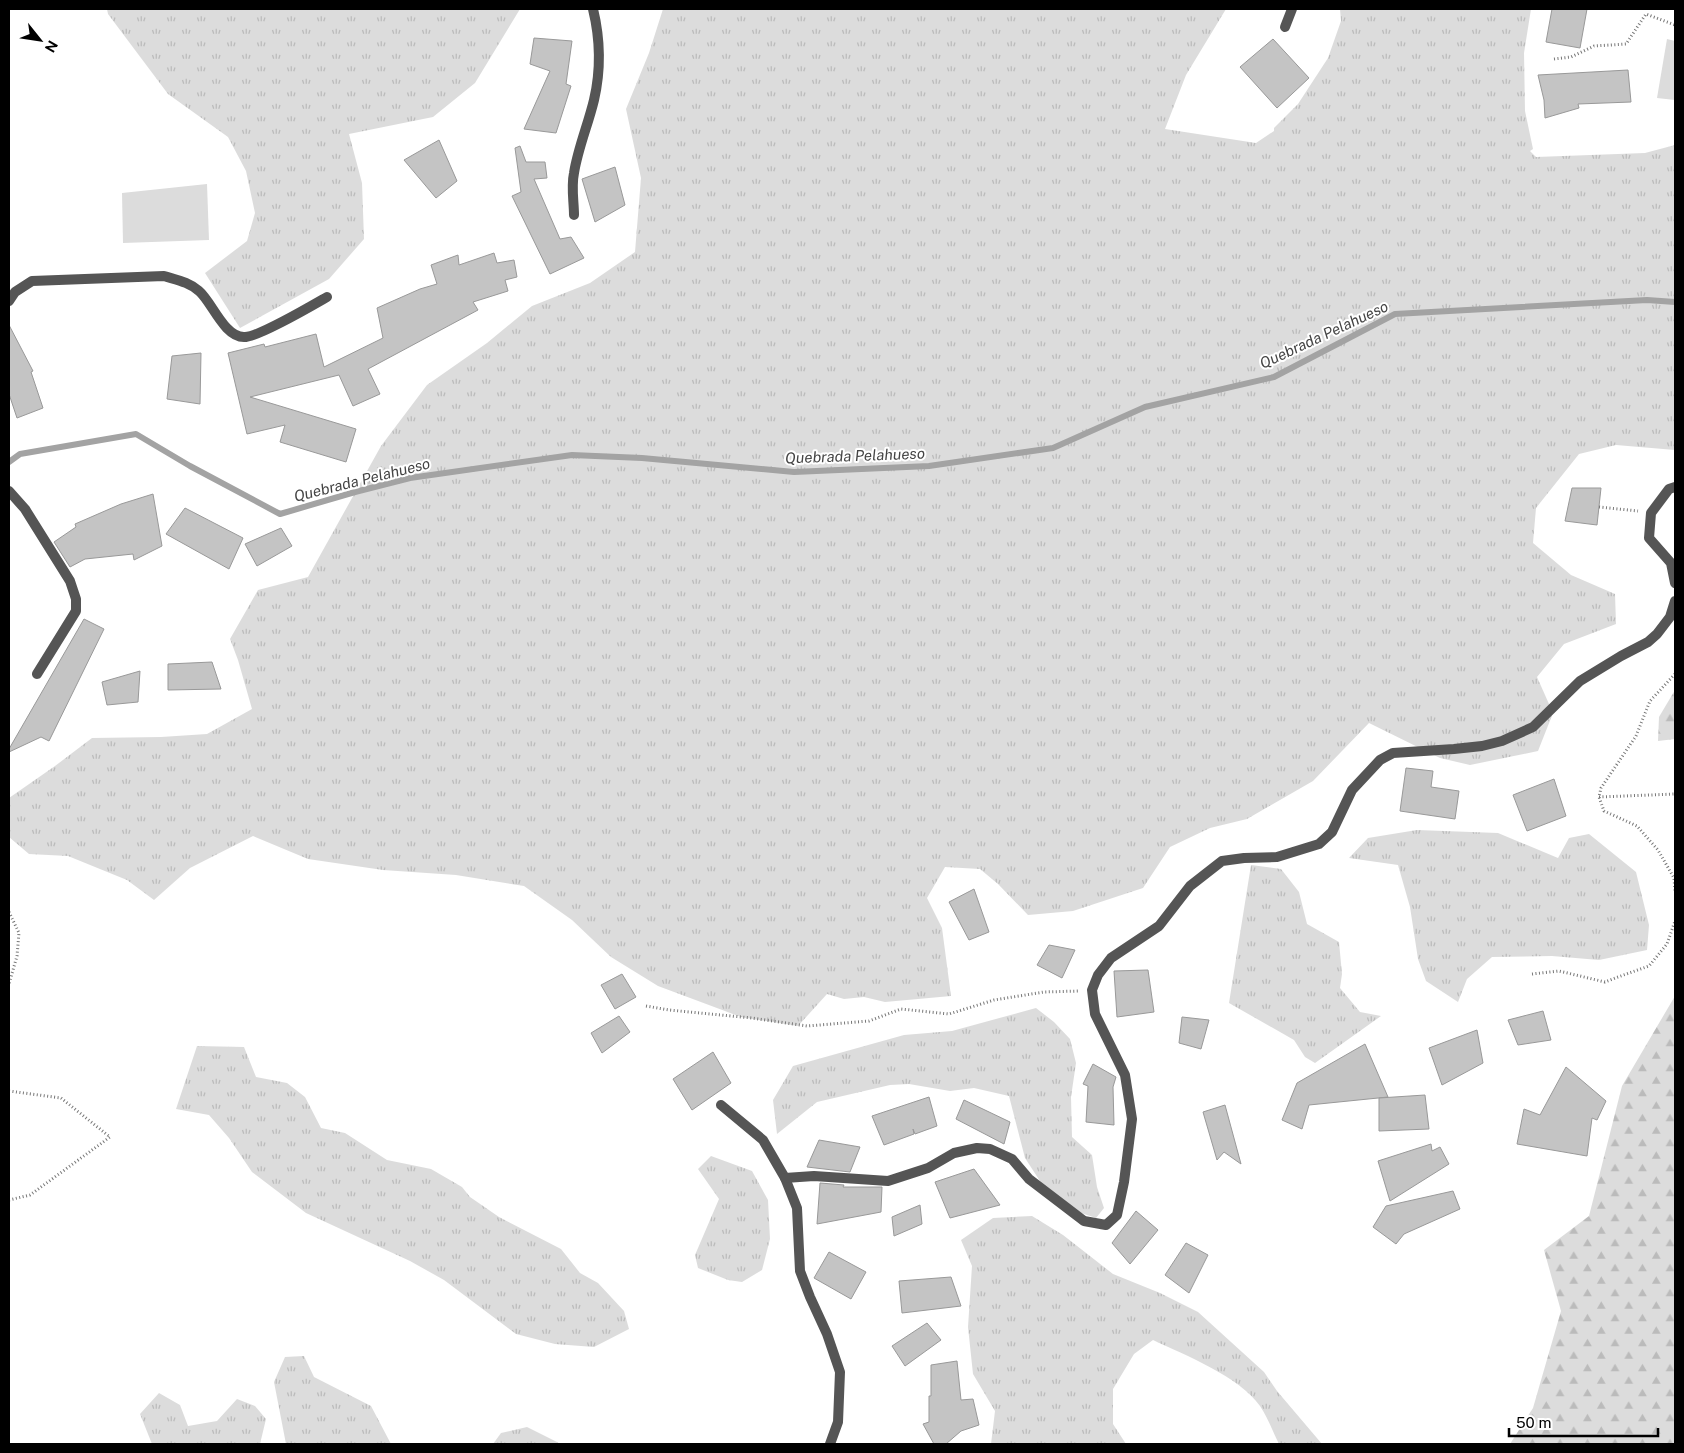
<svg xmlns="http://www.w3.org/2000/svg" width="1684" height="1453" font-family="'Public Sans',sans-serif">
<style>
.grass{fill:url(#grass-tufts)}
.forest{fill:url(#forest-firs)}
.pitch{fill:#dcdcdc}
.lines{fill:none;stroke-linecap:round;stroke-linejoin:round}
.stream{stroke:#a3a3a3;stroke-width:6}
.building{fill:#c4c4c4;stroke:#999}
.path{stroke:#777;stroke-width:3;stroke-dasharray:1 2.5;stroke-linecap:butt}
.street{stroke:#555;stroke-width:10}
.labels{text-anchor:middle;stroke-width:4;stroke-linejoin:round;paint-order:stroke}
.water-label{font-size:15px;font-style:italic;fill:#444;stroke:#fff}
</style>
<defs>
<pattern id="grass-tufts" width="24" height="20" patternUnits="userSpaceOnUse" patternTransform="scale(1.25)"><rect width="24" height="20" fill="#dcdcdc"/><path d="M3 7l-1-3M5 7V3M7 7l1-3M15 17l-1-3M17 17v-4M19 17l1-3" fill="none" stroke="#bbb"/></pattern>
<pattern id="forest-firs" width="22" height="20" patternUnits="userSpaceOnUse" patternTransform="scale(1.25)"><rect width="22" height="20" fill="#dcdcdc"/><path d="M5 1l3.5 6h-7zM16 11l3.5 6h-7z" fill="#bbb"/></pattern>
</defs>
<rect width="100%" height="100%" fill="#fff"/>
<g class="grass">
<path d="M 107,9 L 520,9 L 475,83 L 433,117 L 349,134 L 362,183 L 364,239 L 329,279 L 240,328 L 205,273 L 247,241 L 255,213 L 246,171 L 228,137 L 168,94 L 108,14 Z"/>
<path d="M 663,9 L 1226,9 L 1186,75 L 1165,129 L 1256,143 L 1274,131 L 1274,128 L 1298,104 L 1328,58 L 1341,21 L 1340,9 L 1531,9 L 1524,53 L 1525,111 L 1533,149 L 1530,151 L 1536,157 L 1645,153 L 1675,145 L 1675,450 L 1616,445 L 1579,454 L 1536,508 L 1533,543 L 1571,575 L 1615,594 L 1616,624 L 1564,644 L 1537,677 L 1553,713 L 1538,751 L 1470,765 L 1440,758 L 1369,723 L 1313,781 L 1247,819 L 1210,828 L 1170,847 L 1143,888 L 1073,911 L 1028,915 L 998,884 L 980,869 L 945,867 L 927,898 L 942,928 L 951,996 L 885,1002 L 864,997 L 844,999 L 827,994 L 798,1026 L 741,1017 L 658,986 L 611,957 L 572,920 L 524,886 L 456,875 L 383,870 L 308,859 L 253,836 L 190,868 L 154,900 L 127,880 L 68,856 L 29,854 L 9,837 L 9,798 L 55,766 L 92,738 L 161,737 L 207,734 L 252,709 L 238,660 L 230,639 L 258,590 L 308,577 L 381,446 L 427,385 L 487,343 L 532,306 L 590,283 L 635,252 L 641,178 L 626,109 L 649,53 Z"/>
<path d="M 1417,830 L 1498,833 L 1558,858 L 1569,838 L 1589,834 L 1636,872 L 1649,925 L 1647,950 L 1599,960 L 1552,956 L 1492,957 L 1467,979 L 1458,1002 L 1426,981 L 1418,959 L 1410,907 L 1398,865 L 1349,858 L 1368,838 Z"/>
<path d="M 1251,865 L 1281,869 L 1299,892 L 1307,924 L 1339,942 L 1342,974 L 1340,988 L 1360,1012 L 1381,1016 L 1315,1063 L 1305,1057 L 1294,1040 L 1229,1003 Z"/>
<path d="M 1036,1008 L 1054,1022 L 1070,1039 L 1076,1063 L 1071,1097 L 1072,1137 L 1092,1155 L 1097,1187 L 1104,1208 L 1096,1218 L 1069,1209 L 1049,1195 L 1025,1158 L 1009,1096 L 974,1088 L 950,1091 L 909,1084 L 890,1085 L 817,1102 L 777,1134 L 773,1100 L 793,1066 L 904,1035 L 952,1031 Z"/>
<path d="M 197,1046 L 244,1047 L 256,1077 L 287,1083 L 305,1097 L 321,1128 L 345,1133 L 387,1160 L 431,1169 L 462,1187 L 470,1197 L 499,1217 L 561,1249 L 580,1273 L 598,1283 L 624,1311 L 629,1329 L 594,1347 L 555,1344 L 516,1334 L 444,1280 L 410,1261 L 306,1213 L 252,1172 L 229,1138 L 209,1115 L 176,1109 Z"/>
<path d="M 711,1156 L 752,1171 L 768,1200 L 770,1239 L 762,1270 L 742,1282 L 728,1280 L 698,1268 L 695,1255 L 719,1199 L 698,1169 Z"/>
<path d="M 1032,1216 L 1063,1235 L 1113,1274 L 1160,1293 L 1198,1312 L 1264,1372 L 1277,1391 L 1322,1444 L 1279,1444 C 1273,1432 1268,1418 1260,1406 C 1240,1377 1185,1355 1153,1340 L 1134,1354 L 1113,1389 L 1113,1424 L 1126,1444 L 991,1444 L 995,1411 L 973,1374 L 968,1327 L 972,1266 L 961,1240 L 993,1218 Z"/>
<path d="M 304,1356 L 314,1377 L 371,1406 L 391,1444 L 286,1444 L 274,1382 L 285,1357 Z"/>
<path d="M 159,1393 L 180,1405 L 188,1426 L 217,1421 L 237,1399 L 255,1406 L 266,1419 L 260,1444 L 152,1444 L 140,1414 Z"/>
<path d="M 527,1427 L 557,1442 L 560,1444 L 493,1444 L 501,1433 Z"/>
</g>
<g class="forest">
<path d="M 1675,690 L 1675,739 L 1658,741 L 1659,717 Z"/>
<path d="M 1675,996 L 1675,1444 L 1510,1444 L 1533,1408 L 1561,1311 L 1544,1250 L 1589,1216 L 1622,1086 Z"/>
</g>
<g class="pitch">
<path d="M 1667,39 L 1675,41 L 1675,100 L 1657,98 Z"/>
<path d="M 207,184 L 209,240 L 123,243 L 122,193 Z"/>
</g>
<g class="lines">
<path class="stream" d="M 9,462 L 20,454 L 136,434 L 190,466 L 280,514 L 355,492 L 410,478 L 572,455 L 642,458 L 794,472 L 929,466 L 1053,448 L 1145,407 L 1274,377 L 1395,314 L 1647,300 L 1675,302"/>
</g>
<g class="building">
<path d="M 1552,9 L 1587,9 L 1580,48 L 1546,42 Z"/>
<path d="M 534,38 L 572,41 L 566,84 L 571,86 L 556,133 L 524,129 L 550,71 L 530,64 Z"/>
<path d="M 1273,39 L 1309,78 L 1277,108 L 1240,67 Z"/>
<path d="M 1628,70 L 1631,102 L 1578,104 L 1579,108 L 1545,118 L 1544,100 L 1538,75 Z"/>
<path d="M 439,140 L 457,181 L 436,198 L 404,160 Z"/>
<path d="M 520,146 L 526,162 L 545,162 L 547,178 L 534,179 L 560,239 L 571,237 L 584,258 L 550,274 L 512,196 L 521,192 L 515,148 Z"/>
<path d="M 615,167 L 625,205 L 595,222 L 582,179 Z"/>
<path d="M 494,253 L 497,263 L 514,260 L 517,277 L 505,280 L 508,291 L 473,302 L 478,310 L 368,369 L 380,394 L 353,406 L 339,375 L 250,397 L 356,429 L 346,462 L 280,442 L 285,425 L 247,434 L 228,353 L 264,344 L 265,347 L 316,334 L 324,367 L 383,338 L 377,308 L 420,289 L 437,284 L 431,265 L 458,255 L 459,265 Z"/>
<path d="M 9,325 L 33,371 L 31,372 L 43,408 L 17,418 L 9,394 Z"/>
<path d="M 201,353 L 200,404 L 167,399 L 172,356 Z"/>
<path d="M 1572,488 L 1601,488 L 1597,525 L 1565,521 Z"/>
<path d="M 153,494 L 162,546 L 134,560 L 133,554 L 85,559 L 70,567 L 54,542 L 76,527 L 75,524 L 121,504 Z"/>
<path d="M 185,508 L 243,538 L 229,569 L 166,534 Z"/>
<path d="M 281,528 L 292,546 L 257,566 L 245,544 Z"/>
<path d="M 84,619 L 104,629 L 49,741 L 41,737 L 9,752 L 9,749 Z"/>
<path d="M 212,662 L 221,689 L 168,690 L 168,664 Z"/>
<path d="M 140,671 L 138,702 L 107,705 L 102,682 Z"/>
<path d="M 1406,768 L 1433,771 L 1431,787 L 1459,791 L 1455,819 L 1400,811 Z"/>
<path d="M 1554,779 L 1566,816 L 1527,831 L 1513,795 Z"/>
<path d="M 974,889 L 989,932 L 969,940 L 949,902 Z"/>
<path d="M 1049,945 L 1075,950 L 1062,978 L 1037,965 Z"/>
<path d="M 1148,970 L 1154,1012 L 1117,1017 L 1114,971 Z"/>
<path d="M 622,974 L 636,997 L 615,1009 L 601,985 Z"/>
<path d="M 1543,1011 L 1551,1040 L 1518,1045 L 1508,1020 Z"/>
<path d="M 619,1016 L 630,1032 L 602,1053 L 591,1033 Z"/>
<path d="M 1182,1017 L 1209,1020 L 1201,1049 L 1179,1043 Z"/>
<path d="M 1477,1030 L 1483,1063 L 1442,1085 L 1429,1048 Z"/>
<path d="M 1365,1044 L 1388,1097 L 1309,1105 L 1302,1129 L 1282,1120 L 1297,1083 Z"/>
<path d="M 713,1052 L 731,1083 L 692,1110 L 673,1079 Z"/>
<path d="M 1093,1064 L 1116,1077 L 1113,1087 L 1114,1125 L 1086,1122 L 1088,1086 L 1083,1084 Z"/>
<path d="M 1566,1067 L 1606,1101 L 1597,1120 L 1592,1118 L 1587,1156 L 1517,1144 L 1524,1109 L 1540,1115 Z"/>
<path d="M 1425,1095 L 1429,1129 L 1379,1131 L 1379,1098 Z"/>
<path d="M 929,1097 L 937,1126 L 915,1134 L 913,1129 L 914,1134 L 884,1145 L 872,1116 Z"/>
<path d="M 964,1100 L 1010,1122 L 1004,1144 L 956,1119 Z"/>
<path d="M 1225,1105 L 1241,1164 L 1224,1152 L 1217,1160 L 1203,1112 Z"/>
<path d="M 819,1140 L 860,1147 L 850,1172 L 807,1167 Z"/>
<path d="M 1431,1144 L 1432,1151 L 1440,1147 L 1449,1164 L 1390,1201 L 1378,1161 Z"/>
<path d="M 974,1169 L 1000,1205 L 950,1218 L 935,1182 Z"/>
<path d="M 820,1183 L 844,1185 L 843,1187 L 882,1187 L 881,1212 L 817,1224 Z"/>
<path d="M 1453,1191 L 1460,1209 L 1404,1234 L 1396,1244 L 1373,1227 L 1386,1206 Z"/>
<path d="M 920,1205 L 922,1224 L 894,1236 L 892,1217 Z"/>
<path d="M 1136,1211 L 1158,1230 L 1130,1264 L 1112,1243 Z"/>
<path d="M 1186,1243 L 1208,1255 L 1189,1293 L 1165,1275 Z"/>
<path d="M 829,1252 L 866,1272 L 851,1299 L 814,1278 Z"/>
<path d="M 951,1277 L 961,1306 L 902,1313 L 899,1281 Z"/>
<path d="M 927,1323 L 941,1340 L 905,1366 L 892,1346 Z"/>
<path d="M 957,1361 L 961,1400 L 973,1399 L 979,1425 L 961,1431 L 946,1444 L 934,1444 L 923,1424 L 929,1422 L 929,1396 L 931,1396 L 931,1365 Z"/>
</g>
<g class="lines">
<g class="path">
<path d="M 1554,59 L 1571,57 L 1594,46 L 1626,44 L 1646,14 L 1675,25"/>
<path d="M 1599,507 L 1638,511"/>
<path d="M 1675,674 L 1650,701 L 1636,736 L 1601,788 L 1599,797 L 1604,811 L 1637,826 L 1658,850 L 1674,878 L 1675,891"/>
<path d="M 1599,797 L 1675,794"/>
<path d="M 9,912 L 19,933 L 17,956 L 9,984"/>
<path d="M 1532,974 L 1559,971 L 1605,982 L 1618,977 L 1649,966 L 1667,944 L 1675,921"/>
<path d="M 646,1006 L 669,1010 L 752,1018 L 807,1026 L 869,1021 L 901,1009 L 949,1014 L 994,1000 L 1044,992 L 1079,991"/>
<path d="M 9,1091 L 61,1098 L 110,1137 L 30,1195 L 9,1200"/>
</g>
<g class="street">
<path d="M 1285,27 L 1292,9"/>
<path d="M 574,215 C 574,202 571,187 574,173 C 578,148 588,125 594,100 C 601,70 600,38 593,9"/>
<path d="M 9,301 L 15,292 L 32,281 L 164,276 C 177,280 189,282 199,291 C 212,302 224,337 244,337 C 257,338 313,305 327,297"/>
<path d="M 1675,487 L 1669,489 L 1651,513 L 1649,538 L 1671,563 L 1675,583"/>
<path d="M 9,491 L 25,509 L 70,581 L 76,599 L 76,611 L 37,674"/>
<path d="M 721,1105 L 763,1140 L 785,1178 L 797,1208 L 800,1271 L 810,1297 L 827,1334 L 840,1372 L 838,1422 L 830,1444"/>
<path d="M 785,1178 L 814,1176 L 888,1181 L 928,1168 L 954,1153 L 977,1148 L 990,1149 L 1012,1159 L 1029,1179 L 1084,1221 L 1106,1225 L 1117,1215 L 1124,1182 L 1132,1119 L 1125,1075 L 1095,1014 L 1092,990 L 1098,975 L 1111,958 L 1159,926 L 1190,886 L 1222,861 L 1244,858 L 1277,857 L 1319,844 L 1332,832 L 1352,790 L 1380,760 L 1393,753 L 1454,749 L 1482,746 L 1502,741 L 1533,727 L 1580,681 L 1621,656 L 1648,642 L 1657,634 L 1670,617 L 1675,601"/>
</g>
</g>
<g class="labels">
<g class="water-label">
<text transform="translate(1324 335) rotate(-25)" y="5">Quebrada Pelahueso</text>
<text transform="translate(855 456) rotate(-2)" y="5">Quebrada Pelahueso</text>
<text transform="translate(362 480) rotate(-14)" y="5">Quebrada Pelahueso</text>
</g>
</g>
<rect width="1684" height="1453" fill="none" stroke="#000000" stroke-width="20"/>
<g transform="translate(40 40) rotate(120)" stroke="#ffffff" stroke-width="4" paint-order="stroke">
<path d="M0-4L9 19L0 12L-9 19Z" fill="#000000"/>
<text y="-8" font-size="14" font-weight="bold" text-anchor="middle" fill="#000000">N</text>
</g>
<path d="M1509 1428v8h149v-8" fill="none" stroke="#000000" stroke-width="2.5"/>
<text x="1516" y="1428" font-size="15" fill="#000000" stroke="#ffffff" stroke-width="4" paint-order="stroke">50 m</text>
</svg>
